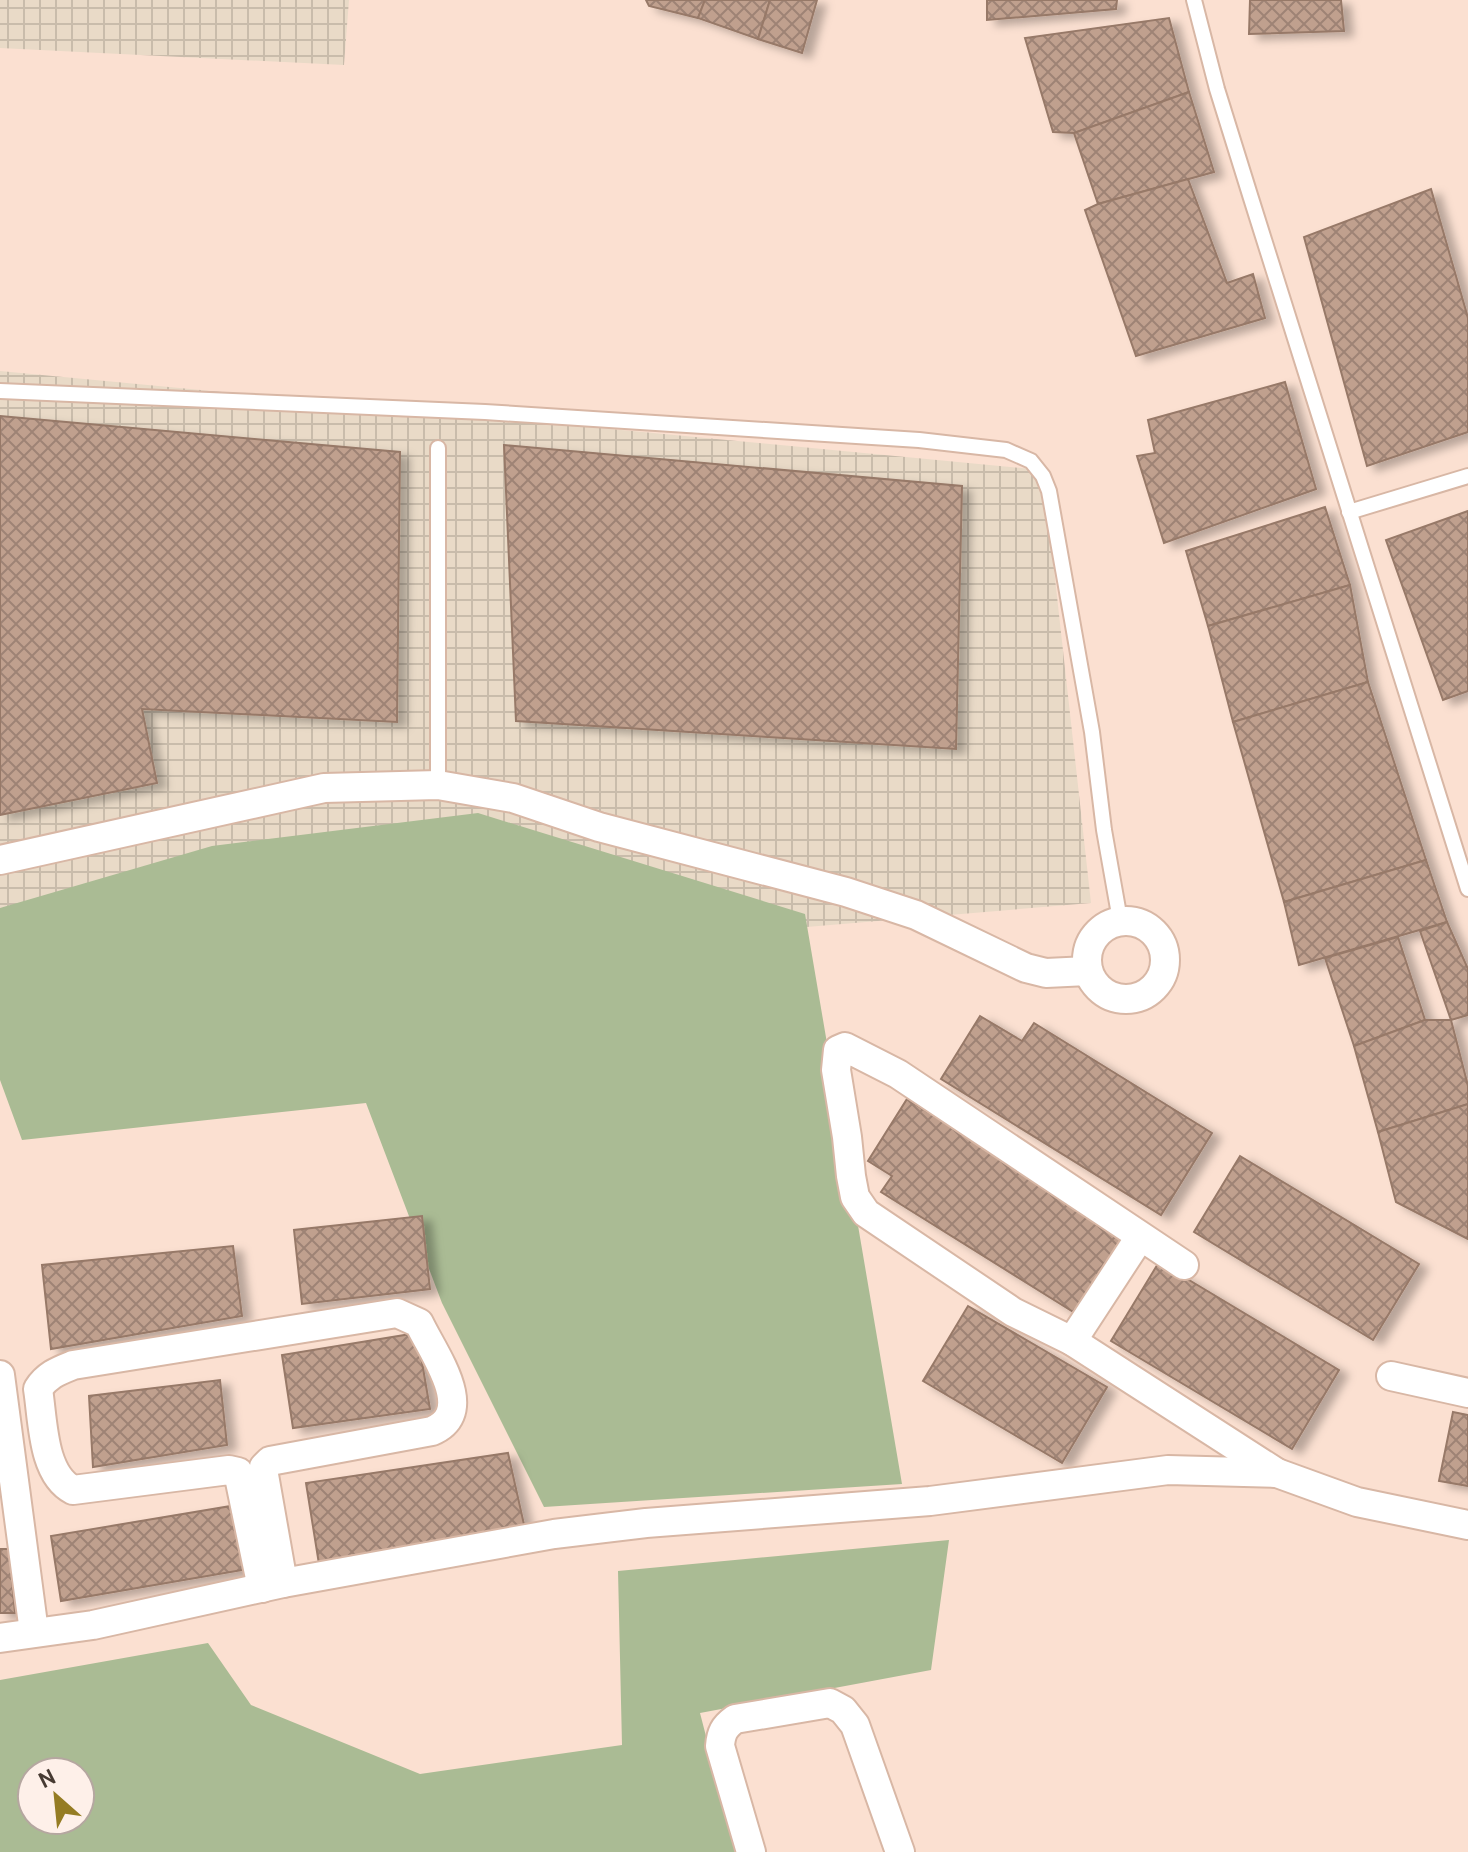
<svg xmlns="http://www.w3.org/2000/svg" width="1468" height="1852" font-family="Cabin,sans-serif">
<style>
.industrial{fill:url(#industrial-grid)}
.green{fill:#aabb94;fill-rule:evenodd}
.building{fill:url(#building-cross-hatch);stroke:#977968;stroke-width:2;filter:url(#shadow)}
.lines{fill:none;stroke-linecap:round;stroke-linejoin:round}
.lane-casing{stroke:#d8b7a5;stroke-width:18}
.street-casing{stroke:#d8b7a5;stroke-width:32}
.lane{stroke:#fff;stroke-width:14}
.street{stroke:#fff;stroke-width:28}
</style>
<defs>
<pattern id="industrial-grid" width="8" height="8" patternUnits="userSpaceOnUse" patternTransform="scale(2)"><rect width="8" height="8" fill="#e9dac7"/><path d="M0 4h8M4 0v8" fill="none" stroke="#c9bcab"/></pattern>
<pattern id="building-cross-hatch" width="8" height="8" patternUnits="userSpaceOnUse" patternTransform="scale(2)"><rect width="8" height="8" fill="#c0a08e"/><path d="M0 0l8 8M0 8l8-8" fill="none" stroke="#9e8375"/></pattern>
<filter id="shadow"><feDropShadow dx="9" dy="5" stdDeviation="4" flood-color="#0004"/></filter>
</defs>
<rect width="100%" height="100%" fill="#fbe0d1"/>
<g class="industrial">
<path d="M 0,0 L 349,0 L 344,65 L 0,48 Z"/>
<path d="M 0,371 L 1043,470 L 1091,903 L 0,995 Z"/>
</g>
<g class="green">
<path d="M 478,813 L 805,914 L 902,1484 L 544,1507 L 442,1303 L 366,1103 L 22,1140 L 0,1080 L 0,908 L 212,846 Z"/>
<path d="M 949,1540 L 931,1670 L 700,1713 L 736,1852 L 0,1852 L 0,1680 L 208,1643 L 251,1705 L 420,1774 L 622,1745 L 618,1571 ZM 32,1772 L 80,1772 L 80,1820 L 32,1820 Z"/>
</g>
<g class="building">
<path d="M 646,0 L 705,0 L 698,18 L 649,6 Z"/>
<path d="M 705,0 L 770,0 L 758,39 L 698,18 Z"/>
<path d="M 770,0 L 817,0 L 802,53 L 758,39 Z"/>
<path d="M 987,0 L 1117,0 L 1116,9 L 987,20 Z"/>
<path d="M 1250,0 L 1341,0 L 1344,31 L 1249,34 Z"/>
<path d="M 1169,18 L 1189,92 L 1074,133 L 1053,132 L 1025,38 Z"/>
<path d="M 1189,92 L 1214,172 L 1098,204 L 1074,133 Z"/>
<path d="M 1188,179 L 1227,283 L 1253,274 L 1265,318 L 1136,356 L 1085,210 L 1098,204 Z"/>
<path d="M 1431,189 L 1468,318 L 1468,432 L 1367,466 L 1304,237 Z"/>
<path d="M 1285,382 L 1316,489 L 1164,543 L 1137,456 L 1155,453 L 1148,420 Z"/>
<path d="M 0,416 L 400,452 L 397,722 L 142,709 L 157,783 L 0,815 Z"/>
<path d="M 504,445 L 962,486 L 956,749 L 516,721 Z"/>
<path d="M 1325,507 L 1350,585 L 1208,626 L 1186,551 Z"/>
<path d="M 1468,511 L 1468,691 L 1443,700 L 1386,540 Z"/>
<path d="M 1350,585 L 1368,682 L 1233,722 L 1208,626 Z"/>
<path d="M 1368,682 L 1426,860 L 1284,902 L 1233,722 Z"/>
<path d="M 1426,860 L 1447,922 L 1299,965 L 1284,902 Z"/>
<path d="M 1447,922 L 1468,969 L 1468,1015 L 1451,1020 L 1420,931 Z"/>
<path d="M 1398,937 L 1425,1020 L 1354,1046 L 1325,958 Z"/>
<path d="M 980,1016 L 1022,1041 L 1034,1023 L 1212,1133 L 1161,1215 L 941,1079 Z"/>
<path d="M 1425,1020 L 1451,1020 L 1468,1086 L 1468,1104 L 1378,1132 L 1354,1046 Z"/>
<path d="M 907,1099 L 1128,1237 L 1078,1315 L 881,1192 L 892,1176 L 868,1161 Z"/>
<path d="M 1468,1104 L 1468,1239 L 1396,1202 L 1378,1132 Z"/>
<path d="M 1240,1156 L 1419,1264 L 1373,1340 L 1194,1232 Z"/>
<path d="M 422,1216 L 430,1289 L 302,1304 L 294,1230 Z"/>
<path d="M 233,1246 L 242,1316 L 51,1349 L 42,1265 Z"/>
<path d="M 1159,1262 L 1339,1370 L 1292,1449 L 1111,1341 Z"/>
<path d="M 968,1306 L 1107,1387 L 1062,1463 L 923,1381 Z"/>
<path d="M 417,1333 L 430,1409 L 293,1428 L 282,1355 Z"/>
<path d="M 220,1380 L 227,1445 L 93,1467 L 89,1396 Z"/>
<path d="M 1453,1412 L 1468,1415 L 1468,1486 L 1439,1481 Z"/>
<path d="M 508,1453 L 525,1529 L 319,1564 L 306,1483 Z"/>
<path d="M 237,1505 L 254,1568 L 61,1601 L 51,1536 Z"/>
<path d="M 0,1549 L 9,1549 L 15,1613 L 0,1613 Z"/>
</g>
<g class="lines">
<defs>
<g id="lane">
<path d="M 1194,0 L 1217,89 L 1250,195 L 1468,889"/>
<path d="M 0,391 L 485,412 L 919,440 L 1006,450 L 1031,461 L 1043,476 L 1049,491 L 1092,732 L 1104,830 L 1120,920"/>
<path d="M 1349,512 L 1468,476"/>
<path d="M 438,785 L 438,448"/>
</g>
<g id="street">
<path d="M 0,860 L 324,788 L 438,785 L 513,798 L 599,827 L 846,892 L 916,915 L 1026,968 L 1046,973 L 1088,971"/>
<circle cx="1126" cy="960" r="39"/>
<path d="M 1184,1265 L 898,1074 L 845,1047 L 838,1050 L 836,1070 L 847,1137 L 851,1176 L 855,1197 L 866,1213 L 1013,1312 L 1072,1341 L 1277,1473 L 1357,1502 L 1468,1525"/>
<path d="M 1072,1341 L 1140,1237"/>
<path d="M 0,1375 L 34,1632"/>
<path d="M 1391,1376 L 1468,1393"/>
<path d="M 262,1588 L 238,1472 L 229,1470 L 73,1490 C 42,1474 43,1420 38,1389 C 47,1375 58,1371 73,1365 L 397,1313 L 419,1323 C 433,1353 478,1412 432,1431 L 270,1461 L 264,1467 L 264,1475 L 283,1583"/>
<path d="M 0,1638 L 93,1625 L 283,1583 L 554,1534 L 646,1523 L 930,1501 L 1168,1470 L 1277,1473"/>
<path d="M 751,1852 L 720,1746 C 721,1733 724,1727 735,1719 L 830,1703 L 843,1710 L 855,1725 L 900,1852"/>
</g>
</defs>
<use href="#lane" class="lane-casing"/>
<use href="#street" class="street-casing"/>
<use href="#lane" class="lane"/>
<use href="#street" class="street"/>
</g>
<g transform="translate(56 1796) rotate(333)"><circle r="38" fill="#fef0e9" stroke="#b5a7a0" stroke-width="2"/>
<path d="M0-6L14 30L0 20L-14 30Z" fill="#957c23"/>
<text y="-12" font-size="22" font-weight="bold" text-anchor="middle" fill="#473a32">N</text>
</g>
</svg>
